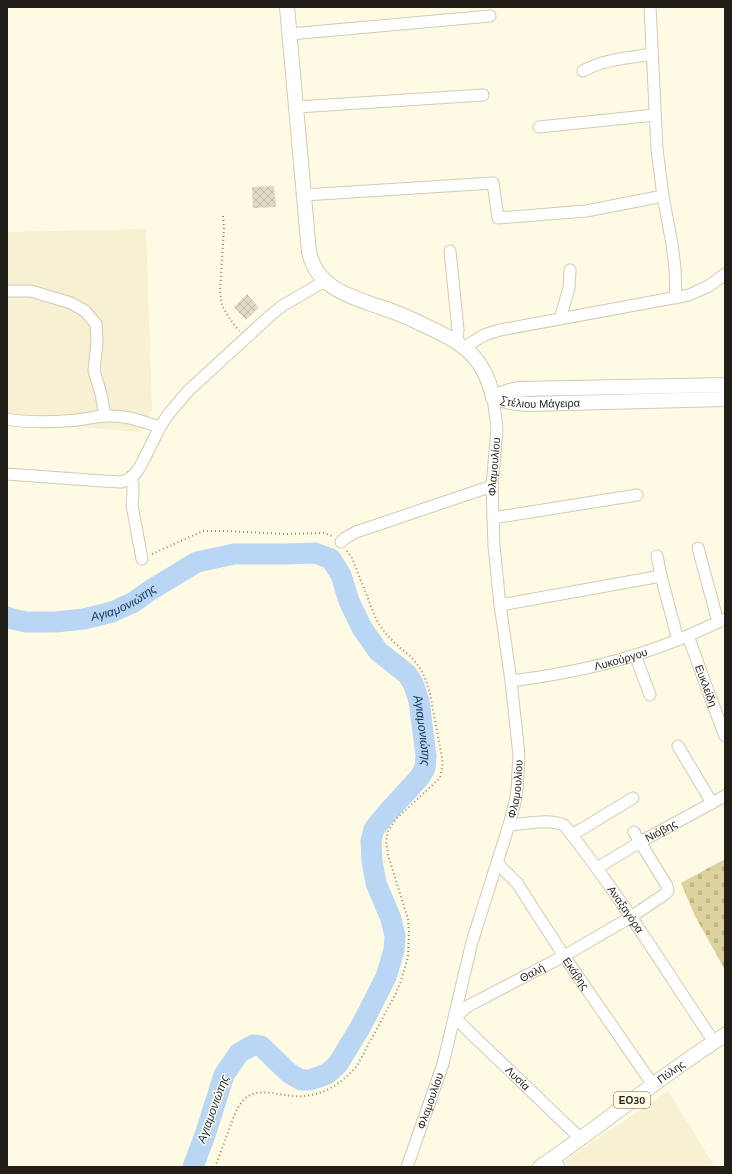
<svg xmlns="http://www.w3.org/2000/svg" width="732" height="1174" font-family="'Nunito Sans',sans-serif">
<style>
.built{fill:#f7f0d3}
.green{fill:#ddd29e}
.cemetery{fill:url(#cemetery-stones)}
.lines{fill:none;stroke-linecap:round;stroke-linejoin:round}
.river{stroke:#b9d6f5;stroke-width:21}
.building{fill:url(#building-cross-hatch)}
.minor-casing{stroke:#d0cbb6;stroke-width:13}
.major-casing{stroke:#d0cbb6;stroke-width:16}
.path{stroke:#8e8b7c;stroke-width:2;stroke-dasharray:1 3;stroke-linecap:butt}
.minor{stroke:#fff;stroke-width:11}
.major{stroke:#fff;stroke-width:14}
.labels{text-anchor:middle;stroke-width:3;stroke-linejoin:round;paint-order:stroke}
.shield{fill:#fffae4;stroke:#646154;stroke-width:1}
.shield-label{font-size:10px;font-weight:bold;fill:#211f17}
.street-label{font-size:11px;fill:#211f17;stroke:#fffae4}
.water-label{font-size:12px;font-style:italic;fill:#113354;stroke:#fffae4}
</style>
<defs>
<pattern id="cemetery-stones" width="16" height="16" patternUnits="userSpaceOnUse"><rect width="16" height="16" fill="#ddd29e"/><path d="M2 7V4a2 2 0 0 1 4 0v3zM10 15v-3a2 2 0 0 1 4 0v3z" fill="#bdb487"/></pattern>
<pattern id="building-cross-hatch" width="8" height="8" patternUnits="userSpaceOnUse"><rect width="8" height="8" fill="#e0dbc6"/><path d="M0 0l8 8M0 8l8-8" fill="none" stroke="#c0bca9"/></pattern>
</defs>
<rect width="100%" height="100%" fill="#fffae4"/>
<g class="built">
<path d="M 146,229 L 152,409 L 140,432 L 7,422 L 7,232 Z"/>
<path d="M 668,1091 L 715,1167 L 569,1167 L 565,1161 Z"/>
</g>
<path class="green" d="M 725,391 L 725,394 L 531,400 L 521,396 Z"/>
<path class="cemetery" d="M 725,859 L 725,970 L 695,916 L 681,883 Z"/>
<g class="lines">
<path class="river" id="s1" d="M 7,617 L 12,619 L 26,622 L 55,622 L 84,619 L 112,612 L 134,602 L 149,591 L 197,562 L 234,554 L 284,554 L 315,553 L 331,559 L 341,575 L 349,601 L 362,628 L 378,651 L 407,674 L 413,683 L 419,701 L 426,756 L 425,768 L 420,777 L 387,813 L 374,829 L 371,841 L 372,861 L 376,883 L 391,919 L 395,936 L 394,950 L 386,977 L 361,1026 L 338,1064 L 327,1074 L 310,1080 L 301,1080 L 289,1073 L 261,1046 L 253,1045 L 239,1053 L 224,1075 L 205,1135 L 193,1167"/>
</g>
<g class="building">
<path d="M 274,186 L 276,207 L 253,208 L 252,187 Z"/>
<path d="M 247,294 L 259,308 L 246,320 L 234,307 Z"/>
</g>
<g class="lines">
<defs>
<g id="minor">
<path d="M 650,7 L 657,149 L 663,196 L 672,244 L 675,268 L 676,298"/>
<path d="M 290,34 L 490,16"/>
<path d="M 583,71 C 603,59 630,58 652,54"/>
<path d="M 297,107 L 483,95"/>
<path d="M 539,127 L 655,115"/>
<path d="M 304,195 L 493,183 L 498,218 L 586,211 L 663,196"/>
<path d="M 450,251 L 458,330 L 457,342"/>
<path d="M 7,291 L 31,291 L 71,303 L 85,311 L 96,324 L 97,342 L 94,371 L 101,394 L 105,416"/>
<path d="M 560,319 L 569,288 L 570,270"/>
<path d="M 465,347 L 484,335 L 500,330 L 689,295 L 709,286 L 725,274"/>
<path d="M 7,419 C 27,423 58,422 78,420 C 87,419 97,416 106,416 C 126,415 141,421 160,427"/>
<path d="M 7,474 L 103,481 L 121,482 L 127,480 L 136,473 L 141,465 L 160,427 L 167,416 L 188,391 L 272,314 L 282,306 L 325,281"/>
<path d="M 131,477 L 133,485 L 133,494 L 132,505 L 142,559"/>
<path d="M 493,518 L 637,495"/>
<path d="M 341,542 L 345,538 L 356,532 L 492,486"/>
<path d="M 698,548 L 718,622"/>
<path d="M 657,556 L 661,576 L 678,640"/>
<path d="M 500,605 L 661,576"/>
<path id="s2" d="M 688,636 L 704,680 L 725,736"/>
<path d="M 635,655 L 650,695"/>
<path id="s3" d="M 511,681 C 567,674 624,662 677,640 C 693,634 709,626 725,619"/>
<path d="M 678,746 L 712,803"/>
<path id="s4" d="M 509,825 C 527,824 548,818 564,825 C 619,894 665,969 714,1042"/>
<path d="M 572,835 L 633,798"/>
<path id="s5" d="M 498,864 L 517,883 L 564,956 L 653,1085"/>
<path id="s6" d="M 597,868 L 640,842 L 725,796"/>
<path id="s7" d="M 455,1018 L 468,1006 L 564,956 L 631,917 L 665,894 L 668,891 L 667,886 L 634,832"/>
<path id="s8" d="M 455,1018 L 581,1139"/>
<path d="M 554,1158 L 559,1167"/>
<path id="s9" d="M 407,1167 L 443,1064 L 472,942 L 509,825 L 515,802 L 517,790 L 519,755 L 511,681 L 500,605 L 494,546 L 492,486 L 497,429 L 493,397"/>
</g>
<g id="major">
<path d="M 287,7 L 309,252 C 317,288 349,296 380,307 C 396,312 412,319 428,327 C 463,343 484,357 493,397"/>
<path d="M 493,397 L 509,391 L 519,389 L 725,385"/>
<path id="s10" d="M 493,397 L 510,402 L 527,404 L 725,399"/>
<path id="s11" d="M 540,1167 C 603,1125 661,1075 725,1035"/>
</g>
</defs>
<use href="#minor" class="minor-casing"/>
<use href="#major" class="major-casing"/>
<g class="path">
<path d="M 223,216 L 224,228 L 220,291 L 222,306 L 230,319 L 239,331"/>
<path d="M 152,554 L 203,531 L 225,531 L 285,534 L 324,533 L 332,536"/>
<path d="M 215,1167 C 220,1154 225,1140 230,1127 C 233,1119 236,1109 242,1102 C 255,1083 286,1099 305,1096 C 326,1094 343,1082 357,1066 L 396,993 L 401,981 L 408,957 L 409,932 L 408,919 L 388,855 L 386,841 L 388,831 L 396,819 L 440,778 L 443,763 L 430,694 C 427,681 422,669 412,658 C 407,653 401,649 396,644 C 388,637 382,629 376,619 L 352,558 L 346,550"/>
</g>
<use href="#minor" class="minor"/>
<use href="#major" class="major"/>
</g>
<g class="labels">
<rect class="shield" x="614" y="1092" width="36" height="16" rx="3"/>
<g class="shield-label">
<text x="632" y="1104">ΕΟ30</text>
</g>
<g class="street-label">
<text dy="4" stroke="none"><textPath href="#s10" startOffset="48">Στέλιου Μάγειρα</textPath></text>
<text dy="4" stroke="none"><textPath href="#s9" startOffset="718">Φλαμουλίου</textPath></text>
<text dy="4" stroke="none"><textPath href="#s3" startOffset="112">Λυκούργου</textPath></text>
<text dy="4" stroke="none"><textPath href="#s2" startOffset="53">Ευκλείδη</textPath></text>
<text dy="4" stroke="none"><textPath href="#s9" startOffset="394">Φλαμουλίου</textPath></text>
<text dy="4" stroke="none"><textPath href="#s6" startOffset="74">Νιόβης</textPath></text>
<text dy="4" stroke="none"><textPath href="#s4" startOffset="160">Αναξαγόρα</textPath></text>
<text dy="4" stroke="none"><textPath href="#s5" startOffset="135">Εκάβης</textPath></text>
<text dy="4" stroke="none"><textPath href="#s7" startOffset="90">Θαλή</textPath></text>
<text dy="4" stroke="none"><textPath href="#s11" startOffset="162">Πύλης</textPath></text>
<text dy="4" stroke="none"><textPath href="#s8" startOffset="87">Λυσία</textPath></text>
<text dy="4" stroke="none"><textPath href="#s9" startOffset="70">Φλαμουλίου</textPath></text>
</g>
<g class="water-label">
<text dy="4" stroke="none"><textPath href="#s1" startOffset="121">Αγιαμονιώτης</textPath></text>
<text dy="4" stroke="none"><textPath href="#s1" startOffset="542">Αγιαμονιώτης</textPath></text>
<text transform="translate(213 1109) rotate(-70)" y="4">Αγιαμονιώτης</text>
</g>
</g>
<rect width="732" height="1174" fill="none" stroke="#211f17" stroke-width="16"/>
</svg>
